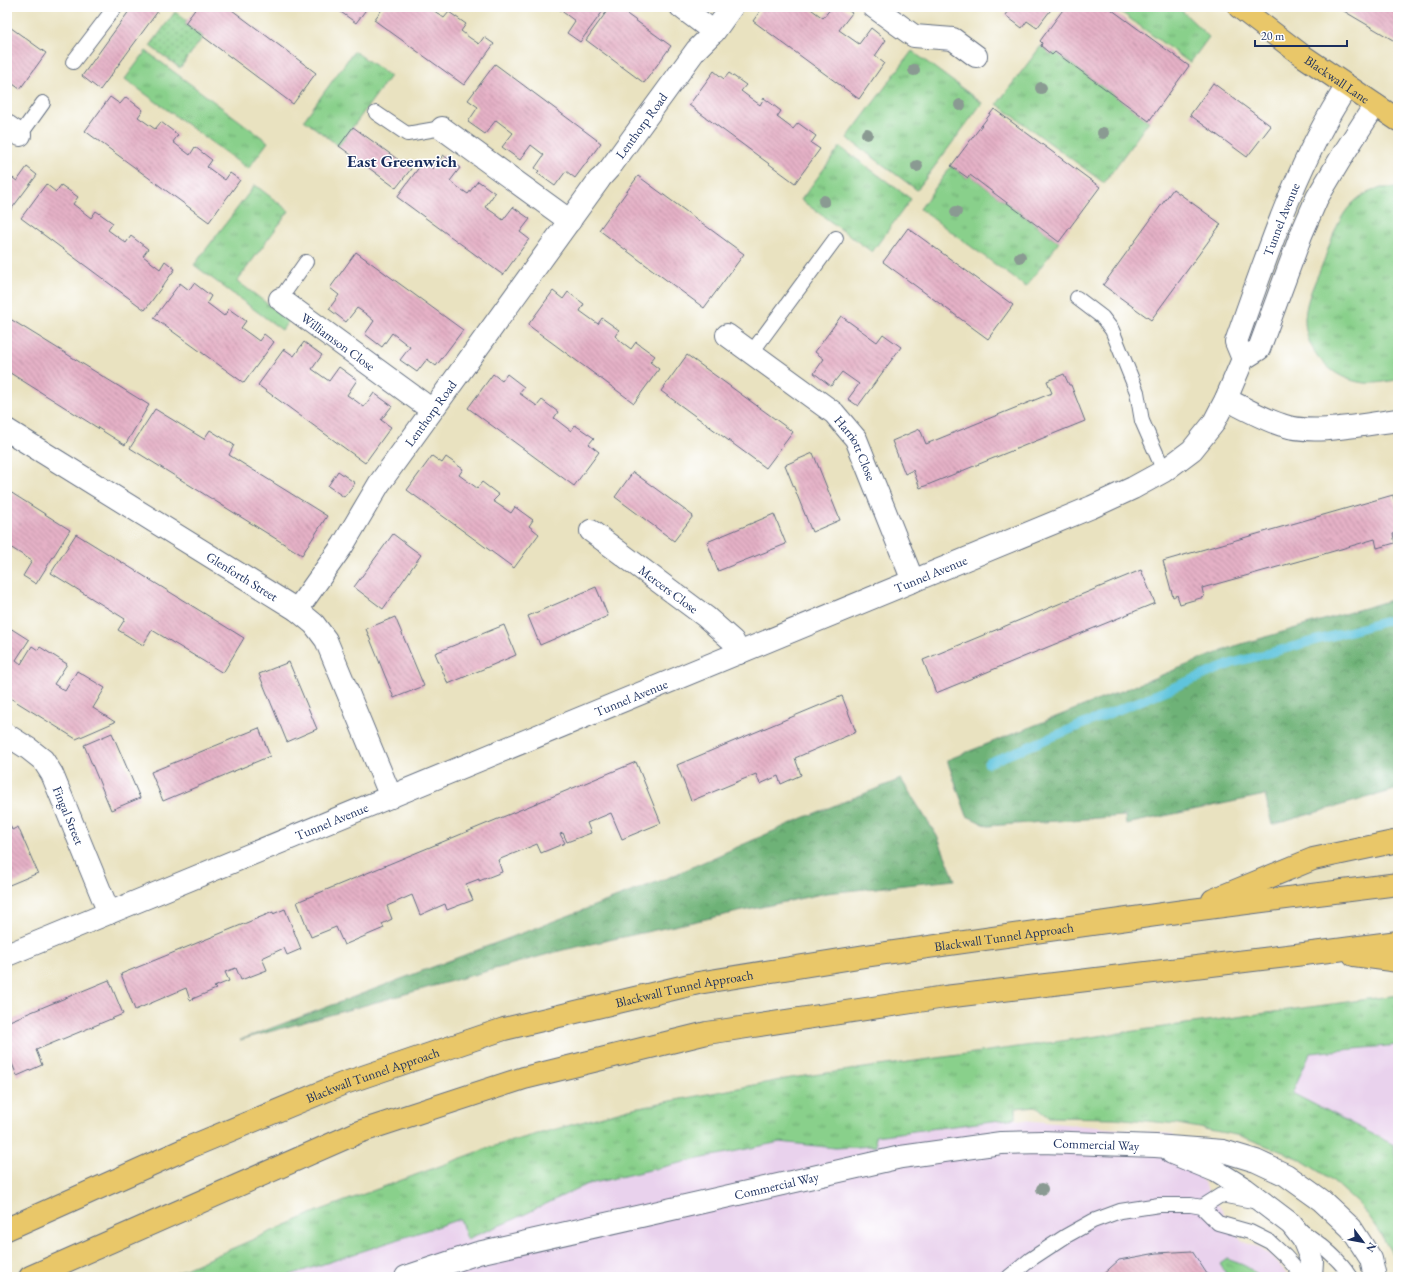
<svg xmlns="http://www.w3.org/2000/svg" width="1405" height="1284" font-family="'EB Garamond',serif">
<style>
.built{fill:#e9d2ed}
.grass{fill:url(#grass-tufts);stroke:#528074}
.forest{fill:url(#forest-crowns);stroke:#44706a}
.park{fill:url(#park-dots);stroke:#528074}
.lines{fill:none;stroke-linecap:round;stroke-linejoin:round}
.stream{stroke:#5fc4dd;stroke-width:9}
.building{fill:url(#building-back-hatch)}
.service-casing{stroke:#636e80;stroke-width:16}
.pedestrian-casing{stroke:#636e80;stroke-width:23}
.minor-casing{stroke:#636e80;stroke-width:24}
.primary-casing{stroke:#636e80;stroke-width:24}
.trunk-casing{stroke:#636e80;stroke-width:24}
.service{stroke:#fff;stroke-width:14}
.pedestrian{stroke:#fff;stroke-width:21}
.minor{stroke:#fff;stroke-width:22}
.primary{stroke:#e9c769;stroke-width:22}
.trunk{stroke:#e9c769;stroke-width:22}
.tree{fill:#8a9a92}
.labels{text-anchor:middle;stroke-width:3;stroke-linejoin:round;paint-order:stroke}
.street-label{font-size:13px;fill:#1b2f5e;stroke:#fff}
.district-label{font-size:17px;font-weight:bold;fill:#1b2f5e;stroke:#fff}
</style>
<defs>
<pattern id="grass-tufts" width="24" height="20" patternUnits="userSpaceOnUse"><rect width="24" height="20" fill="#89d08b"/><path d="M3 7l-1-3M5 7V3M7 7l1-3M15 17l-1-3M17 17v-4M19 17l1-3" fill="none" stroke="#6fa975"/></pattern>
<pattern id="forest-crowns" width="20" height="18" patternUnits="userSpaceOnUse"><rect width="20" height="18" fill="#6eb277"/><path d="M2 6a3 3 0 1 1 6 0M12 15a3 3 0 1 1 6 0" fill="none" stroke="#5a9165"/></pattern>
<pattern id="park-dots" width="8" height="8" patternUnits="userSpaceOnUse"><rect width="8" height="8" fill="#89d08b"/><path d="M2 2h.1M6 6h.1" fill="none" stroke="#6fa975" stroke-width="1.8" stroke-linecap="round"/></pattern>
<pattern id="building-back-hatch" width="6" height="6" patternUnits="userSpaceOnUse"><rect width="6" height="6" fill="#e5b1c6"/><path d="M-1 5l2 2M0 0l6 6M5-1l2 2" fill="none" stroke="#b990a4"/></pattern>
</defs>
<rect width="100%" height="100%" fill="#fff"/>
<filter id="ink" filterUnits="userSpaceOnUse"><feTurbulence type="fractalNoise" baseFrequency=".025" numOctaves="2"/><feDisplacementMap in="SourceGraphic" scale="8" xChannelSelector="R" yChannelSelector="G"/><feConvolveMatrix kernelMatrix="1 2 1 2 8 2 1 2 1" color-interpolation-filters="sRGB"/></filter>
<filter id="wash" filterUnits="userSpaceOnUse"><feTurbulence type="fractalNoise" baseFrequency=".012" numOctaves="4" result="noise"/><feDisplacementMap in="SourceGraphic" scale="16" xChannelSelector="R" yChannelSelector="G"/><feGaussianBlur stdDeviation="0.9" result="paint"/><feColorMatrix in="noise" values="0 0 0 0 0 0 0 0 0 0 0 0 0 0 0 0 0 1.4 0 .05"/><feComposite in="paint" operator="in"/></filter>
<g filter="url(#wash)">
<rect width="100%" height="100%" fill="#e9e2c0"/>
<g class="built">
<path d="M 1398,1045 L 1398,1164 L 1394,1145 L 1292,1093 L 1310,1053 Z"/>
<path d="M 993,1117 L 1172,1134 L 1242,1241 L 1262,1249 L 1275,1260 L 1290,1277 L 268,1277 L 647,1140 Z"/>
</g>
<g class="grass">
<path d="M 1114,7 L 1178,7 L 1209,37 L 1190,63 Z"/>
<path d="M 1041,46 L 1052,55 L 1055,52 L 1149,121 L 1104,183 L 997,104 Z"/>
<path d="M 146,51 L 268,142 L 248,169 L 125,79 Z"/>
<path d="M 354,51 L 390,76 L 339,146 L 304,120 Z"/>
<path d="M 912,51 L 982,103 L 917,190 L 847,138 Z"/>
<path d="M 840,147 L 911,199 L 872,252 L 801,200 Z"/>
<path d="M 951,166 L 967,178 L 970,175 L 1059,242 L 1026,287 L 920,209 Z"/>
<path d="M 255,185 L 289,211 L 237,281 L 289,320 L 282,330 L 194,265 Z"/>
<path d="M 1381,188 L 1398,188 L 1398,380 C 1387,381 1376,384 1365,383 C 1332,380 1304,351 1305,318 C 1306,299 1316,280 1323,263 C 1333,237 1340,206 1367,193 C 1371,191 1376,190 1381,188 Z"/>
<path d="M 1398,995 L 1398,1045 L 1310,1053 L 1292,1093 L 1394,1145 L 1398,1164 L 1398,1264 L 1380,1233 L 1359,1204 L 1332,1180 L 1298,1158 L 1241,1136 L 1178,1124 L 1114,1118 L 1049,1117 L 1035,1106 L 1016,1108 L 1016,1118 L 875,1136 L 876,1146 L 835,1148 L 780,1142 L 689,1161 L 585,1185 L 515,1219 L 467,1239 L 460,1219 L 284,1277 L 167,1277 L 318,1211 L 494,1146 L 629,1109 L 791,1078 Z"/>
<path d="M 1227,1259 C 1237,1263 1252,1266 1257,1277 L 1228,1277 L 1220,1264 Z"/>
</g>
<g class="forest">
<path d="M 1398,598 L 1398,789 L 1272,825 L 1265,795 L 1126,824 L 1125,816 L 988,826 L 967,816 L 947,760 L 1235,646 Z"/>
<path d="M 901,779 L 937,836 L 955,880 L 826,893 L 563,950 L 240,1040 L 665,879 L 803,818 Z"/>
</g>
<path class="park" d="M 175,12 L 187,21 L 185,24 L 203,37 L 180,68 L 150,46 Z"/>
<g class="lines">
<path class="stream" d="M 988,763 L 1233,663 L 1398,618"/>
</g>
<g id="blocks">
<g class="building">
<path d="M 132,7 L 161,7 L 100,90 L 82,76 Z"/>
<path d="M 197,7 L 228,7 L 316,73 L 293,104 L 185,23 Z"/>
<path d="M 334,7 L 368,7 L 356,23 Z"/>
<path d="M 384,7 L 429,7 L 444,18 L 449,12 L 466,24 L 461,31 L 470,38 L 479,44 L 484,37 L 494,44 L 464,85 L 374,20 Z"/>
<path d="M 556,7 L 606,7 L 580,42 L 567,33 L 575,21 Z"/>
<path d="M 610,7 L 617,7 L 671,46 L 644,83 L 586,40 Z"/>
<path d="M 763,7 L 808,7 L 823,18 L 832,7 L 843,7 L 852,13 L 839,30 L 859,44 L 871,28 L 886,40 L 875,56 L 884,63 L 859,99 L 753,21 Z"/>
<path d="M 1008,7 L 1053,7 L 1037,28 L 1027,21 L 1022,28 L 1005,15 L 1010,8 Z"/>
<path d="M 1065,7 L 1108,7 L 1189,66 L 1149,121 L 1055,52 L 1052,55 L 1041,46 L 1042,43 L 1040,41 Z"/>
<path d="M 1337,7 L 1398,7 L 1398,43 Z"/>
<path d="M 7,25 L 46,53 L 20,89 L 10,82 L 7,86 Z"/>
<path d="M 495,64 L 601,143 L 575,178 L 566,171 L 555,186 L 537,173 L 539,171 L 535,168 L 544,155 L 531,145 L 520,160 L 502,147 L 513,133 L 496,120 L 485,134 L 468,122 L 478,107 L 468,100 Z"/>
<path d="M 714,71 L 724,79 L 729,73 L 746,85 L 741,91 L 749,97 L 760,105 L 764,98 L 781,111 L 777,117 L 793,129 L 798,123 L 816,136 L 811,143 L 820,149 L 795,183 L 689,105 Z"/>
<path d="M 1213,83 L 1271,126 L 1247,157 L 1190,115 Z"/>
<path d="M 110,97 L 120,104 L 126,97 L 143,110 L 138,117 L 155,129 L 161,122 L 178,135 L 173,142 L 190,155 L 195,147 L 212,160 L 207,167 L 225,180 L 230,173 L 240,180 L 209,222 L 85,131 Z"/>
<path d="M 994,109 L 1100,187 L 1059,242 L 970,175 L 968,178 L 951,166 Z"/>
<path d="M 353,127 L 411,169 L 396,188 L 339,146 Z"/>
<path d="M 443,155 L 460,168 L 450,181 L 459,188 L 468,194 L 478,181 L 495,193 L 485,207 L 494,213 L 503,220 L 513,207 L 530,219 L 520,232 L 529,239 L 503,275 L 397,197 L 423,162 L 433,169 Z"/>
<path d="M 27,167 L 37,175 L 7,215 L 7,174 L 17,181 Z"/>
<path d="M 638,176 L 744,254 L 704,308 L 599,230 Z"/>
<path d="M 46,184 L 56,192 L 61,185 L 78,197 L 73,204 L 91,218 L 96,211 L 113,223 L 108,230 L 126,243 L 131,236 L 148,249 L 143,256 L 160,269 L 165,261 L 175,269 L 145,310 L 21,218 Z"/>
<path d="M 1173,189 L 1221,224 L 1151,320 L 1103,285 Z"/>
<path d="M 908,228 L 1013,305 L 988,339 L 883,262 Z"/>
<path d="M 356,252 L 463,330 L 436,366 L 427,359 L 417,372 L 400,360 L 410,347 L 392,333 L 382,347 L 365,334 L 374,321 L 366,314 L 357,308 L 346,322 L 329,309 L 339,295 L 330,288 Z"/>
<path d="M 180,283 L 189,290 L 194,283 L 211,296 L 207,303 L 215,309 L 224,316 L 229,309 L 246,321 L 241,328 L 251,335 L 259,341 L 264,334 L 274,342 L 244,383 L 154,318 Z"/>
<path d="M 553,291 L 563,299 L 568,292 L 584,304 L 580,311 L 598,324 L 602,318 L 619,330 L 615,336 L 623,343 L 631,349 L 636,342 L 655,356 L 650,362 L 659,369 L 634,403 L 528,325 Z"/>
<path d="M 841,316 L 877,342 L 883,334 L 901,347 L 858,406 L 848,399 L 859,384 L 842,372 L 831,386 L 814,373 L 824,359 L 815,352 Z"/>
<path d="M 7,317 L 149,405 L 125,445 L 7,371 Z"/>
<path d="M 304,342 L 322,355 L 312,369 L 329,381 L 339,367 L 357,380 L 347,395 L 356,401 L 364,407 L 374,393 L 392,406 L 381,420 L 391,427 L 365,463 L 258,385 L 284,349 L 294,356 Z"/>
<path d="M 687,355 L 793,432 L 766,468 L 661,391 Z"/>
<path d="M 493,374 L 502,381 L 507,374 L 524,387 L 519,393 L 537,406 L 542,400 L 558,412 L 554,418 L 563,425 L 571,431 L 575,425 L 594,438 L 589,444 L 599,452 L 574,486 L 468,408 Z"/>
<path d="M 1064,374 L 1069,385 L 1071,385 L 1085,421 L 920,488 L 913,470 L 905,474 L 892,441 L 920,429 L 926,444 L 1052,393 L 1047,381 Z"/>
<path d="M 155,409 L 204,439 L 210,430 L 234,445 L 229,455 L 327,516 L 302,555 L 130,448 Z"/>
<path d="M 813,453 L 840,520 L 812,532 L 785,465 Z"/>
<path d="M 432,456 L 442,463 L 446,457 L 463,469 L 459,475 L 477,488 L 482,482 L 499,495 L 493,501 L 511,513 L 515,507 L 533,520 L 529,526 L 539,534 L 514,568 L 407,490 Z"/>
<path d="M 338,471 L 355,483 L 344,497 L 328,486 Z"/>
<path d="M 633,472 L 693,516 L 674,541 L 615,497 Z"/>
<path d="M 7,490 L 70,530 L 36,584 L 23,576 L 32,561 L 7,545 Z"/>
<path d="M 1393,495 L 1398,513 L 1398,533 L 1393,534 L 1395,543 L 1377,548 L 1375,539 L 1317,556 L 1202,588 L 1204,597 L 1180,604 L 1177,595 L 1173,597 L 1163,561 Z"/>
<path d="M 774,514 L 786,544 L 718,571 L 707,542 Z"/>
<path d="M 76,534 L 244,638 L 223,673 L 152,630 L 143,645 L 118,630 L 125,619 L 51,573 Z"/>
<path d="M 393,534 L 421,555 L 383,609 L 354,587 Z"/>
<path d="M 1141,570 L 1155,603 L 936,693 L 923,660 Z"/>
<path d="M 596,587 L 608,616 L 540,645 L 528,616 Z"/>
<path d="M 395,617 L 424,686 L 394,698 L 366,629 Z"/>
<path d="M 504,625 L 516,655 L 448,684 L 435,653 Z"/>
<path d="M 7,626 L 29,640 L 16,660 L 21,664 L 32,646 L 38,650 L 40,647 L 67,664 L 54,684 L 65,691 L 77,671 L 105,688 L 93,708 L 115,722 L 76,739 L 7,696 Z"/>
<path d="M 289,662 L 317,729 L 287,742 L 259,674 Z"/>
<path d="M 842,696 L 856,732 L 795,758 L 801,775 L 781,784 L 778,776 L 760,784 L 756,774 L 691,801 L 677,765 Z"/>
<path d="M 259,728 L 270,756 L 163,801 L 151,772 Z"/>
<path d="M 112,733 L 140,798 L 111,810 L 84,745 Z"/>
<path d="M 636,762 L 661,823 L 622,839 L 611,813 L 587,823 L 591,833 L 567,842 L 563,833 L 560,834 L 565,843 L 541,853 L 537,844 L 498,860 L 502,872 L 479,881 L 479,879 L 466,884 L 473,900 L 447,910 L 445,904 L 420,915 L 412,895 L 387,906 L 392,919 L 382,924 L 384,928 L 344,945 L 336,927 L 311,937 L 297,902 Z"/>
<path d="M 7,818 L 12,830 L 18,827 L 38,873 L 7,886 Z"/>
<path d="M 285,909 L 301,949 L 287,955 L 284,948 L 262,958 L 267,970 L 241,980 L 236,968 L 225,972 L 229,981 L 214,987 L 216,989 L 190,1000 L 186,988 L 135,1010 L 121,974 L 273,912 L 273,914 Z"/>
<path d="M 109,980 L 123,1014 L 36,1050 L 42,1065 L 17,1076 L 11,1061 L 7,1062 L 7,1022 Z"/>
<path d="M 1192,1251 L 1209,1277 L 1100,1277 L 1119,1260 L 1157,1253 Z"/>
</g>
</g>
</g>
<g filter="url(#ink)">
<use href="#blocks" fill-opacity="0" stroke="#636e80" stroke-width="1"/>
<g class="lines">
<defs>
<g id="service">
<path d="M 73,62 L 115,7"/>
<path d="M 376,113 L 407,134 L 442,128"/>
<path d="M 20,135 L 43,103"/>
<path d="M 1077,298 L 1102,317 L 1112,330 L 1137,392 L 1142,421 L 1164,471"/>
<path d="M 280,299 L 306,262"/>
<path d="M 752,352 L 836,238"/>
<path d="M 1202,1207 L 1221,1195 L 1258,1202"/>
<path d="M 1300,1230 C 1320,1243 1338,1257 1351,1277"/>
<path d="M 1009,1277 L 1031,1259 L 1066,1236 L 1093,1221 L 1120,1211 L 1159,1205 L 1191,1205 L 1202,1207 L 1218,1223 L 1250,1232 L 1270,1242 L 1285,1256 L 1304,1277"/>
</g>
<g id="pedestrian">
<path id="s1" d="M 599,180 L 610,168 L 696,50 L 714,32"/>
</g>
<g id="minor">
<path d="M 681,7 L 714,32 L 732,7"/>
<path d="M 874,7 L 914,36 L 953,39 L 976,56"/>
<path d="M 7,126 L 20,135"/>
<path d="M 442,128 L 570,221"/>
<path id="s2" d="M 280,299 L 432,410"/>
<path id="s3" d="M 727,335 L 834,413 L 856,439 L 913,581"/>
<path id="s4" d="M 1243,359 L 1236,342 C 1267,255 1296,164 1347,86"/>
<path d="M 1226,399 C 1244,408 1263,419 1282,425 C 1313,436 1365,424 1398,420"/>
<path id="s5" d="M 7,430 L 297,610 L 314,624 L 326,640 L 391,797"/>
<path id="s6" d="M 591,531 L 706,617 L 733,641 L 739,653"/>
<path id="s7" d="M 297,610 L 343,545 L 379,484 L 599,180"/>
<path id="s8" d="M 7,735 L 29,749 L 43,760 L 52,774 L 109,913"/>
<path id="s9" d="M 7,955 L 1092,507 L 1133,488 L 1164,471 L 1192,450 L 1213,424 L 1226,399 L 1243,359 L 1259,349 L 1301,235 L 1317,198 L 1344,153 L 1375,105"/>
<path d="M 1172,1153 L 1216,1171 L 1245,1189 L 1291,1224 L 1303,1239 L 1312,1261 L 1311,1277"/>
<path id="s10" d="M 406,1277 L 478,1253 L 901,1157 L 1001,1143 L 1042,1142 L 1155,1146 L 1223,1151 L 1256,1161 L 1286,1175 L 1321,1200 L 1351,1228 L 1371,1259 L 1375,1277"/>
</g>
<g id="primary">
<path id="s11" d="M 1239,7 L 1303,56 L 1398,120"/>
</g>
<g id="trunk">
<path d="M 1213,900 L 1313,859 L 1398,841"/>
<path d="M 1354,955 L 1398,961"/>
<path id="s12" d="M 7,1229 L 190,1147 L 342,1084 L 504,1029 L 698,983 L 865,956 L 1184,911 L 1398,884"/>
<path d="M 30,1277 L 359,1132 L 524,1078 L 707,1033 L 945,997 L 1329,951 L 1398,942"/>
</g>
</defs>
<use href="#service" class="service-casing"/>
<use href="#pedestrian" class="pedestrian-casing"/>
<use href="#minor" class="minor-casing"/>
<use href="#primary" class="primary-casing"/>
<use href="#trunk" class="trunk-casing"/>
<use href="#service" class="service"/>
<use href="#pedestrian" class="pedestrian"/>
<use href="#minor" class="minor"/>
<use href="#primary" class="primary"/>
<use href="#trunk" class="trunk"/>
</g>
<g class="tree">
<circle cx="914" cy="70" r="6"/>
<circle cx="1041" cy="88" r="6"/>
<circle cx="960" cy="105" r="6"/>
<circle cx="1103" cy="133" r="6"/>
<circle cx="867" cy="134" r="6"/>
<circle cx="917" cy="166" r="6"/>
<circle cx="824" cy="201" r="6"/>
<circle cx="956" cy="212" r="6"/>
<circle cx="1020" cy="257" r="6"/>
<circle cx="1042" cy="1189" r="6"/>
</g>
</g>
<g class="labels">
<g class="street-label">
<text dy="5" stroke="none"><textPath href="#s11" startOffset="122">Blackwall Lane</textPath></text>
<text dy="5" stroke="none"><textPath href="#s1" startOffset="69">Lenthorp Road</textPath></text>
<text dy="5" stroke="none"><textPath href="#s4" startOffset="149">Tunnel Avenue</textPath></text>
<text dy="5" stroke="none"><textPath href="#s2" startOffset="72">Williamson Close</textPath></text>
<text dy="5" stroke="none"><textPath href="#s7" startOffset="238">Lenthorp Road</textPath></text>
<text dy="5" stroke="none"><textPath href="#s3" startOffset="174">Harriott Close</textPath></text>
<text dy="5" stroke="none"><textPath href="#s9" startOffset="999">Tunnel Avenue</textPath></text>
<text dy="5" stroke="none"><textPath href="#s5" startOffset="277">Glenforth Street</textPath></text>
<text dy="5" stroke="none"><textPath href="#s6" startOffset="97">Mercers Close</textPath></text>
<text dy="5" stroke="none"><textPath href="#s9" startOffset="675">Tunnel Avenue</textPath></text>
<text dy="5" stroke="none"><textPath href="#s8" startOffset="105">Fingal Street</textPath></text>
<text dy="5" stroke="none"><textPath href="#s9" startOffset="351">Tunnel Avenue</textPath></text>
<text dy="5" stroke="none"><textPath href="#s12" startOffset="1045">Blackwall Tunnel Approach</textPath></text>
<text dy="5" stroke="none"><textPath href="#s12" startOffset="721">Blackwall Tunnel Approach</textPath></text>
<text dy="5" stroke="none"><textPath href="#s12" startOffset="397">Blackwall Tunnel Approach</textPath></text>
<text dy="5" stroke="none"><textPath href="#s10" startOffset="706">Commercial Way</textPath></text>
<text dy="5" stroke="none"><textPath href="#s10" startOffset="382">Commercial Way</textPath></text>
</g>
<g class="district-label">
<text x="402" y="167">East Greenwich</text>
</g>
</g>
<rect width="1405" height="1284" fill="none" stroke="#fff" stroke-width="24"/>
<g transform="translate(1363 1242) rotate(122)" stroke="#ffffff" stroke-width="3" paint-order="stroke">
<path d="M0-3L7 15L0 10L-7 15Z" fill="#1b2f5e"/>
<text y="-6" font-size="11" font-weight="bold" text-anchor="middle" fill="#1b2f5e">N</text>
</g>
<path d="M1255 40v6h92v-6" fill="none" stroke="#1b2f5e" stroke-width="2"/>
<text x="1261" y="40" font-size="12" fill="#1b2f5e" stroke="#ffffff" stroke-width="3" paint-order="stroke">20 m</text>
</svg>
